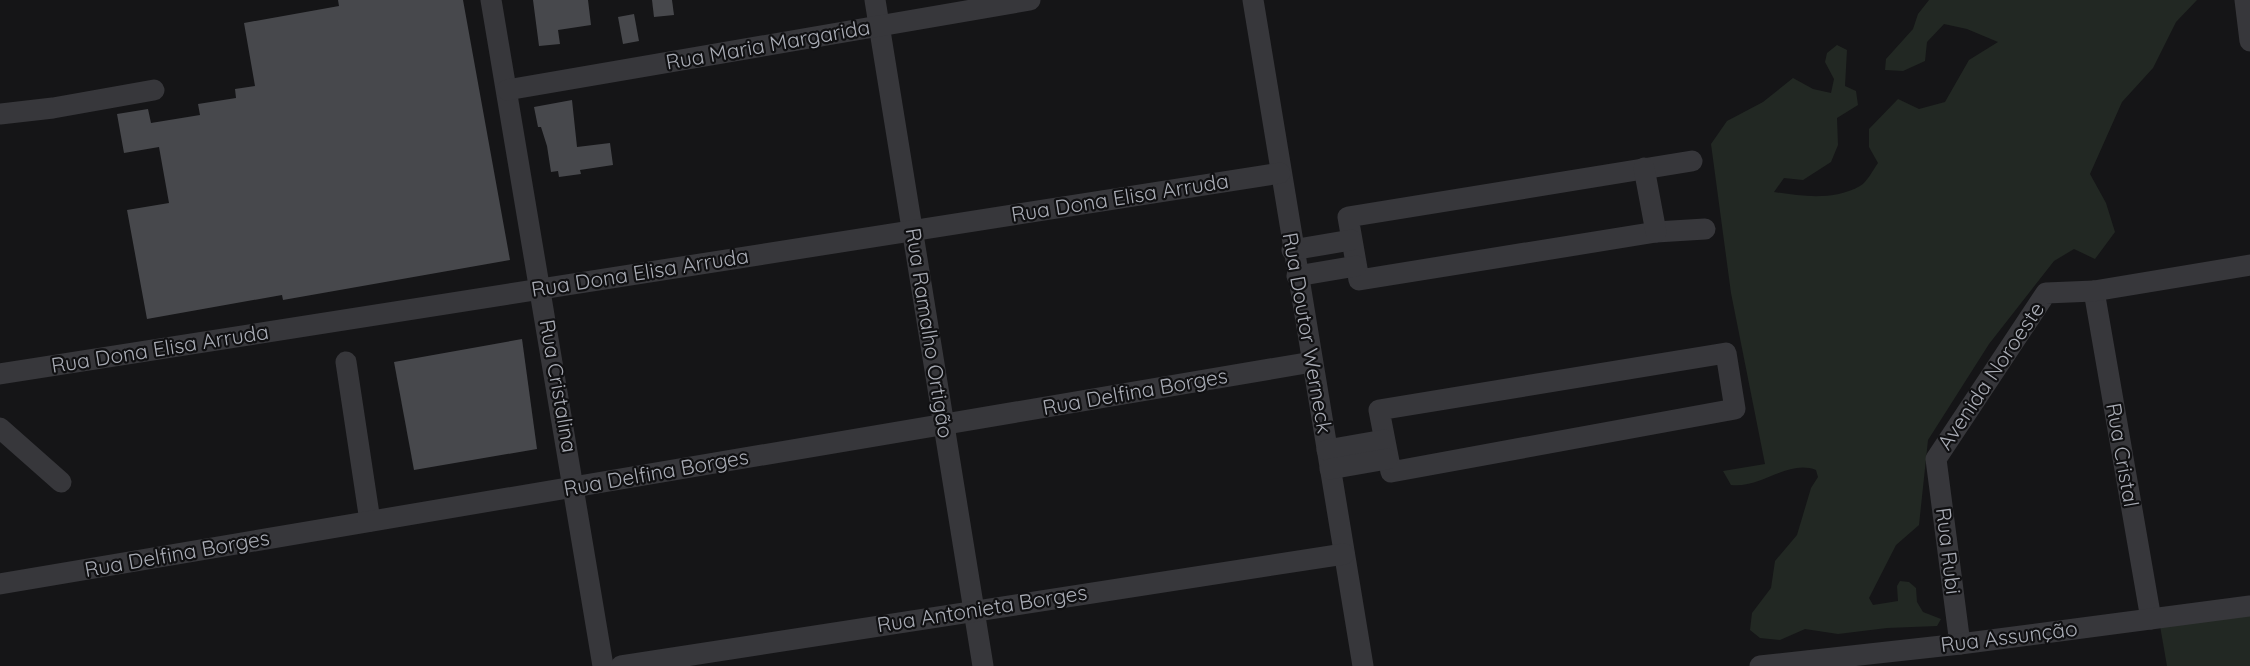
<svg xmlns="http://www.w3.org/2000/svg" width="2250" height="666" font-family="Quicksand,sans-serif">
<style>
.green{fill:#222823}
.building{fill:#47484c}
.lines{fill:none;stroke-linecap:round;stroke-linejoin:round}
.minor{stroke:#37373b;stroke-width:21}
.labels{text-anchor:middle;stroke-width:4.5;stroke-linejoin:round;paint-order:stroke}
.street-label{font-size:21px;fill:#a9acb5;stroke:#101012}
</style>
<rect width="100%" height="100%" fill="#151517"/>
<g class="green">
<path d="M 1929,0 L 2197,0 L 2176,22 L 2153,68 L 2122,102 L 2090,174 L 2106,203 L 2115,232 L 2095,259 L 2074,249 L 2054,261 L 1989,344 L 1928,440 L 1919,525 L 1896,545 L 1869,598 L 1873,605 L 1898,601 L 1897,586 L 1900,581 L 1909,582 L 1916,588 L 1917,602 L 1923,612 L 1941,619 L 1937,626 L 1887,628 L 1838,634 L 1805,629 L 1780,640 L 1760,638 L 1750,630 L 1752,613 L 1771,588 L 1775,561 L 1797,535 L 1811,488 L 1818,477 L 1816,470 C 1788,459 1760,489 1731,485 L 1723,471 L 1765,464 L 1731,293 L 1711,144 L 1727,121 L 1763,102 L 1793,78 L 1813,89 L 1831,93 L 1834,79 L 1825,62 L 1827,53 L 1837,45 L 1847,50 L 1845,86 L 1856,91 L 1858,105 L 1837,118 L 1838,145 L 1831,162 L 1803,180 L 1784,178 L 1774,192 C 1801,196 1834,201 1860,186 C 1867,182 1873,170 1878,163 L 1869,147 L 1869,129 L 1898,99 L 1919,109 L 1945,102 L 1969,60 L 1998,42 L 1967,29 L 1944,24 L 1927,42 L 1925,61 L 1903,71 L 1885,70 L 1886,59 L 1913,29 L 1918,14 Z"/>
<path d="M 2250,608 L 2250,666 L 2167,666 L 2159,620 Z"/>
</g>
<g class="building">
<path d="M 338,0 L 463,0 L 510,260 L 283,300 L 282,295 L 147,319 L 127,210 L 169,203 L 159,147 L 124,153 L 117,114 L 148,109 L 151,123 L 200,115 L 198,104 L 236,98 L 235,89 L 255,86 L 244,23 L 339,6 Z"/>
<path d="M 533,0 L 588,0 L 591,25 L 558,30 L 560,44 L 539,46 Z"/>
<path d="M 652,0 L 672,0 L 674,15 L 654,17 Z"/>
<path d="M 634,14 L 639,41 L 623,44 L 618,17 Z"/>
<path d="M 572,100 L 577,147 L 610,143 L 613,165 L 580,170 L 581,174 L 559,177 L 558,171 L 551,172 L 547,146 L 541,127 L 538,127 L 534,107 Z"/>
<path d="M 522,339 L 537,449 L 414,470 L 394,362 Z"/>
</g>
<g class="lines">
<g class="minor">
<path d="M 491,0 L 603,666"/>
<path d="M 875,0 L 983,666"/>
<path d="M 1253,0 L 1363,666"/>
<path d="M 2245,0 L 2250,41"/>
<path d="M 507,90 L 1030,0"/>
<path d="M 0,114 L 53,108 L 154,90"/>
<path d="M 1692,161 L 1348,217 L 1359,280 L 1656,232 L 1705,229"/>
<path d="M 1644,168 L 1656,232"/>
<path d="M 1292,250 L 1351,240"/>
<path d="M 1297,276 L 1356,266"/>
<path d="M 2094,291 L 2151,619"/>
<path d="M 1726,353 L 1735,409 L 1391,472 L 1379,410 Z"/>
<path d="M 346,362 L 370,521"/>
<path d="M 0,374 L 1280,173"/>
<path d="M 0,428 L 61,482"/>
<path d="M 1327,450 L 1384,440"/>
<path d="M 1330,469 L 1387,459"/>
<path d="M 0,584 L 1312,362"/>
<path d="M 1960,644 L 1936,459 L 2046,293 L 2094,291 L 2250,265"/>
<path d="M 621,666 L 1344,554"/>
<path d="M 1760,666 L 1960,644 L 2250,606"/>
</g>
</g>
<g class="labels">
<g class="street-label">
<text transform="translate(768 45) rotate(-10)" y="7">Rua Maria Margarida</text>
<text transform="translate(1120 198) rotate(-9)" y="7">Rua Dona Elisa Arruda</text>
<text transform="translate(640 273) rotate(-9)" y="7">Rua Dona Elisa Arruda</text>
<text transform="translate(929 333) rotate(81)" y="7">Rua Ramalho Ortigão</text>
<text transform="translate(1307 333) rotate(80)" y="7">Rua Doutor Werneck</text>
<text transform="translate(160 349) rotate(-9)" y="7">Rua Dona Elisa Arruda</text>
<text transform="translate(1991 376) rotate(-56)" y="7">Avenida Noroeste</text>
<text transform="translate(558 386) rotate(80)" y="7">Rua Cristalina</text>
<text transform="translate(1135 392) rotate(-10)" y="7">Rua Delfina Borges</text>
<text transform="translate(2122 455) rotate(80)" y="7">Rua Cristal</text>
<text transform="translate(656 473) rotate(-10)" y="7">Rua Delfina Borges</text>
<text transform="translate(1948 551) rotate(83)" y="7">Rua Rubi</text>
<text transform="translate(177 554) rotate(-10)" y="7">Rua Delfina Borges</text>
<text transform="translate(982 609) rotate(-9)" y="7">Rua Antonieta Borges</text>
<text transform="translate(2009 637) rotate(-7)" y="7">Rua Assunção</text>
</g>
</g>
</svg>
